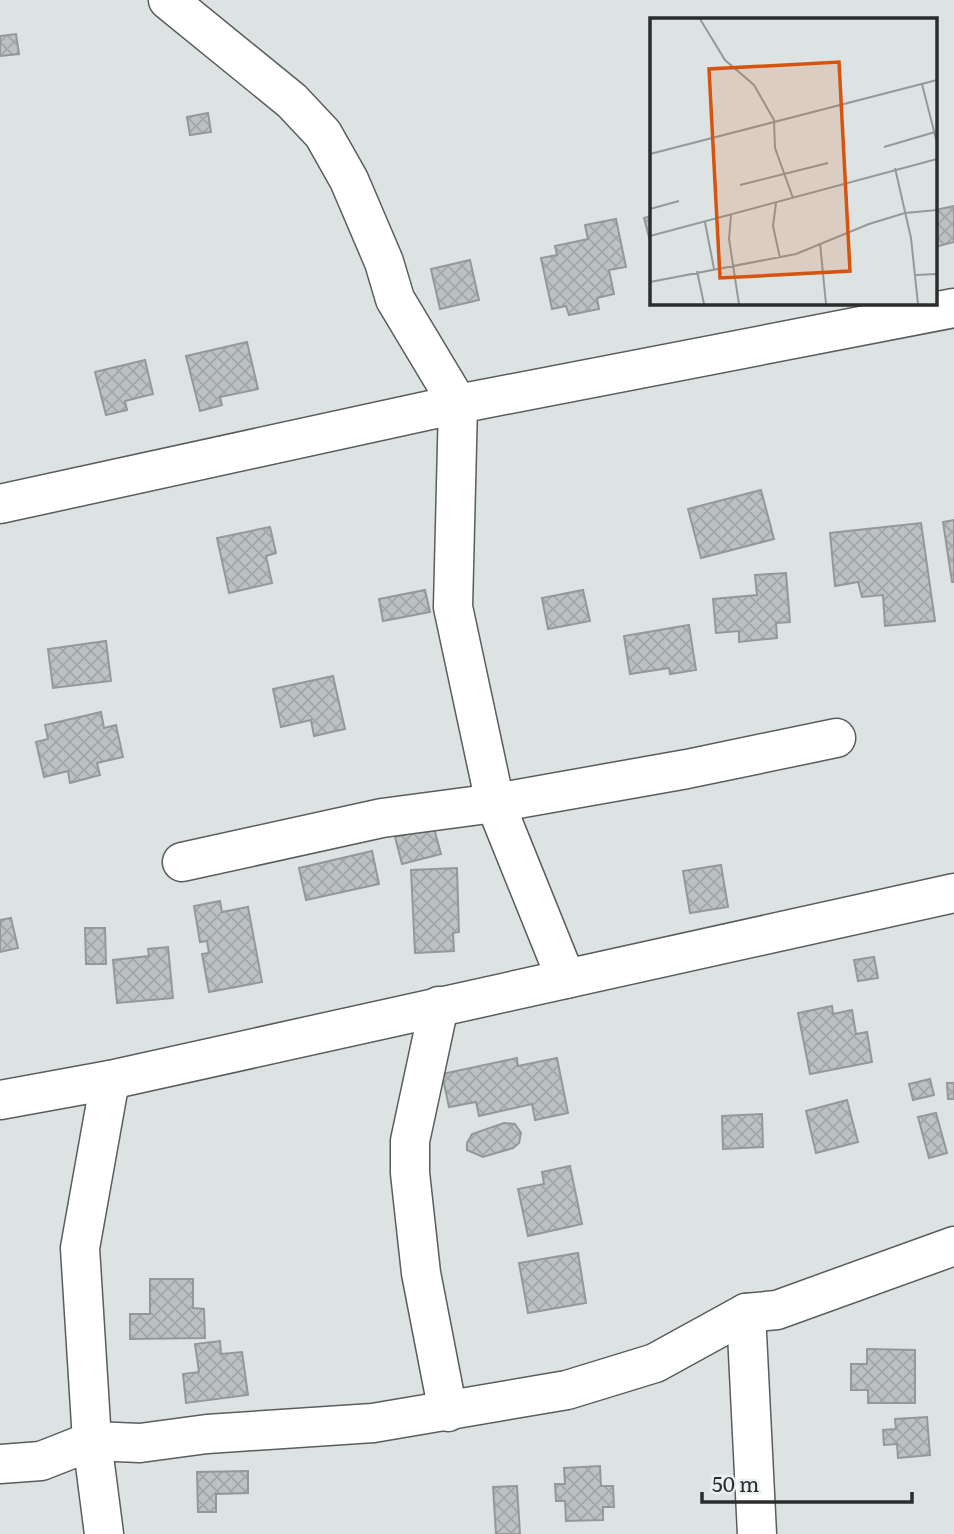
<svg xmlns="http://www.w3.org/2000/svg" width="954" height="1534" font-family="Literata,serif">
<style>
.building{fill:url(#building-cross-hatch);stroke:#949899;stroke-width:2}
.lines{fill:none;stroke-linecap:round;stroke-linejoin:round}
.minor-casing{stroke:#595d5e;stroke-width:41}
.minor{stroke:#fff;stroke-width:38}
.inset-road{fill:none;stroke:#95999a;stroke-width:2}
.view{fill:#d5540f;fill-opacity:0.15;stroke:#d5540f;stroke-width:3.5}
.inset-edge{fill:none;stroke:#2a2c2d;stroke-width:3.5}
</style>
<defs>
<pattern id="building-cross-hatch" width="8" height="8" patternUnits="userSpaceOnUse" patternTransform="scale(1.75)"><rect width="8" height="8" fill="#bcc1c1"/><path d="M0 0l8 8M0 8l8-8" fill="none" stroke="#a2a6a6"/></pattern>
</defs>
<rect width="100%" height="100%" fill="#dde2e2"/>
<g class="building">
<path d="M 16,34 L 19,54 L 0,56 L 0,36 Z"/>
<path d="M 208,113 L 211,132 L 190,135 L 187,117 Z"/>
<path d="M 954,206 L 954,242 L 935,247 L 935,210 Z"/>
<path d="M 651,216 L 651,245 L 644,218 Z"/>
<path d="M 616,219 L 626,267 L 609,270 L 614,294 L 597,298 L 599,309 L 569,315 L 566,306 L 552,309 L 541,258 L 557,255 L 555,246 L 588,239 L 585,225 Z"/>
<path d="M 470,260 L 479,300 L 440,309 L 431,269 Z"/>
<path d="M 247,342 L 258,389 L 220,397 L 222,405 L 200,411 L 186,356 Z"/>
<path d="M 145,360 L 153,394 L 125,401 L 127,410 L 106,415 L 95,372 Z"/>
<path d="M 761,490 L 774,539 L 701,558 L 688,509 Z"/>
<path d="M 954,520 L 954,582 L 952,582 L 943,522 Z"/>
<path d="M 921,523 L 935,621 L 885,626 L 883,595 L 862,597 L 858,582 L 835,586 L 830,533 Z"/>
<path d="M 270,527 L 276,553 L 266,556 L 272,583 L 229,593 L 217,538 Z"/>
<path d="M 786,573 L 790,622 L 776,623 L 777,638 L 739,642 L 739,631 L 716,633 L 713,599 L 757,595 L 755,575 Z"/>
<path d="M 425,590 L 430,612 L 383,621 L 379,599 Z"/>
<path d="M 583,590 L 590,621 L 548,629 L 542,598 Z"/>
<path d="M 689,625 L 696,670 L 670,674 L 669,668 L 630,674 L 624,636 Z"/>
<path d="M 106,641 L 111,681 L 53,688 L 48,649 Z"/>
<path d="M 333,676 L 345,729 L 314,736 L 311,720 L 281,727 L 273,689 Z"/>
<path d="M 101,712 L 104,728 L 116,725 L 123,757 L 97,763 L 100,775 L 70,783 L 68,771 L 44,777 L 36,742 L 48,739 L 45,725 Z"/>
<path d="M 434,828 L 441,854 L 402,864 L 395,837 Z"/>
<path d="M 372,851 L 379,884 L 306,900 L 299,868 Z"/>
<path d="M 721,865 L 728,907 L 690,913 L 683,871 Z"/>
<path d="M 457,868 L 459,932 L 453,933 L 454,951 L 415,953 L 411,870 Z"/>
<path d="M 220,901 L 222,912 L 248,907 L 262,982 L 209,992 L 202,954 L 209,953 L 207,941 L 200,942 L 194,906 Z"/>
<path d="M 11,918 L 18,948 L 0,952 L 0,920 Z"/>
<path d="M 85,928 L 105,928 L 106,964 L 86,964 Z"/>
<path d="M 168,947 L 173,998 L 117,1003 L 113,960 L 149,956 L 148,949 Z"/>
<path d="M 874,957 L 878,978 L 858,981 L 854,960 Z"/>
<path d="M 832,1006 L 833,1014 L 852,1010 L 856,1034 L 867,1032 L 872,1062 L 810,1074 L 798,1013 Z"/>
<path d="M 517,1058 L 518,1066 L 557,1058 L 568,1113 L 535,1120 L 532,1104 L 479,1116 L 476,1102 L 449,1107 L 442,1074 Z"/>
<path d="M 930,1079 L 934,1095 L 913,1100 L 909,1084 Z"/>
<path d="M 947,1083 L 954,1083 L 954,1099 L 948,1099 Z"/>
<path d="M 847,1100 L 858,1142 L 816,1153 L 806,1111 Z"/>
<path d="M 936,1113 L 947,1153 L 929,1158 L 918,1117 Z"/>
<path d="M 762,1114 L 763,1147 L 723,1149 L 722,1116 Z"/>
<path d="M 504,1123 L 515,1124 L 521,1133 L 519,1143 L 513,1148 L 483,1157 L 467,1150 L 467,1143 L 472,1134 Z"/>
<path d="M 570,1166 L 582,1224 L 528,1236 L 518,1189 L 544,1184 L 542,1172 Z"/>
<path d="M 578,1253 L 586,1303 L 528,1313 L 519,1263 Z"/>
<path d="M 150,1279 L 193,1279 L 193,1308 L 204,1309 L 205,1338 L 130,1339 L 130,1314 L 150,1314 Z"/>
<path d="M 220,1341 L 221,1354 L 242,1352 L 248,1395 L 186,1403 L 183,1374 L 199,1372 L 195,1344 Z"/>
<path d="M 867,1349 L 915,1350 L 915,1403 L 868,1403 L 868,1390 L 851,1390 L 851,1364 L 867,1364 Z"/>
<path d="M 927,1417 L 930,1455 L 898,1458 L 897,1444 L 884,1445 L 883,1430 L 896,1429 L 895,1419 Z"/>
<path d="M 600,1466 L 601,1486 L 613,1486 L 614,1507 L 603,1507 L 603,1520 L 566,1521 L 565,1501 L 556,1501 L 555,1484 L 565,1484 L 564,1468 Z"/>
<path d="M 248,1471 L 248,1493 L 216,1494 L 216,1512 L 198,1512 L 197,1472 Z"/>
<path d="M 517,1486 L 520,1534 L 496,1534 L 493,1487 Z"/>
</g>
<g class="lines">
<defs>
<g id="minor">
<path d="M 168,0 L 292,101 L 323,134 L 349,180 L 384,262 L 395,299 L 458,404 L 453,607 L 495,803 L 566,979"/>
<path d="M 0,504 L 458,404 L 954,308"/>
<path d="M 182,862 L 382,818 L 495,803 L 687,769 L 836,738"/>
<path d="M 439,1006 L 410,1141 L 410,1173 L 421,1273 L 448,1412"/>
<path d="M 0,1100 L 110,1080 L 954,893"/>
<path d="M 746,1313 L 757,1534"/>
<path d="M 0,1464 L 41,1461 L 92,1441 L 140,1443 L 207,1434 L 373,1423 L 567,1390 L 655,1363 L 746,1313 L 777,1310 L 954,1246"/>
<path d="M 104,1534 L 92,1441 L 80,1248 L 110,1080"/>
</g>
</defs>
<use href="#minor" class="minor-casing"/>
<use href="#minor" class="minor"/>
</g>
<g transform="translate(650 18)">
<rect width="287" height="287" fill="#dde2e2"/>
<path class="inset-road" d="M 50,1 L 75,42 L 104,67 L 124,102 L 125,130 L 143,180M 272,66 L 287,125M 234,129 L 285,114M 0,136 L 287,62M 245,150 L 261,220 L 268,286M 90,167 L 178,145M 126,185 L 123,208 L 130,240M 0,191 L 29,183M 81,197 L 79,221 L 89,286M 55,204 L 64,251M 0,218 L 287,141M 170,225 L 176,286M 47,253 L 54,286M 266,257 L 287,256M 0,264 L 146,236 L 219,206 L 255,195 L 287,192"/>
<path class="view" d="M 189,44 L 200,253 L 70,260 L 59,51 Z"/>
<rect width="287" height="287" class="inset-edge"/>
</g>
<path d="M702 1492v10h210v-10" fill="none" stroke="#2a2c2d" stroke-width="3.5"/>
<text x="712" y="1492" font-size="21" fill="#2a2c2d" stroke="#eaeff0" stroke-width="5" paint-order="stroke">50 m</text>
</svg>
